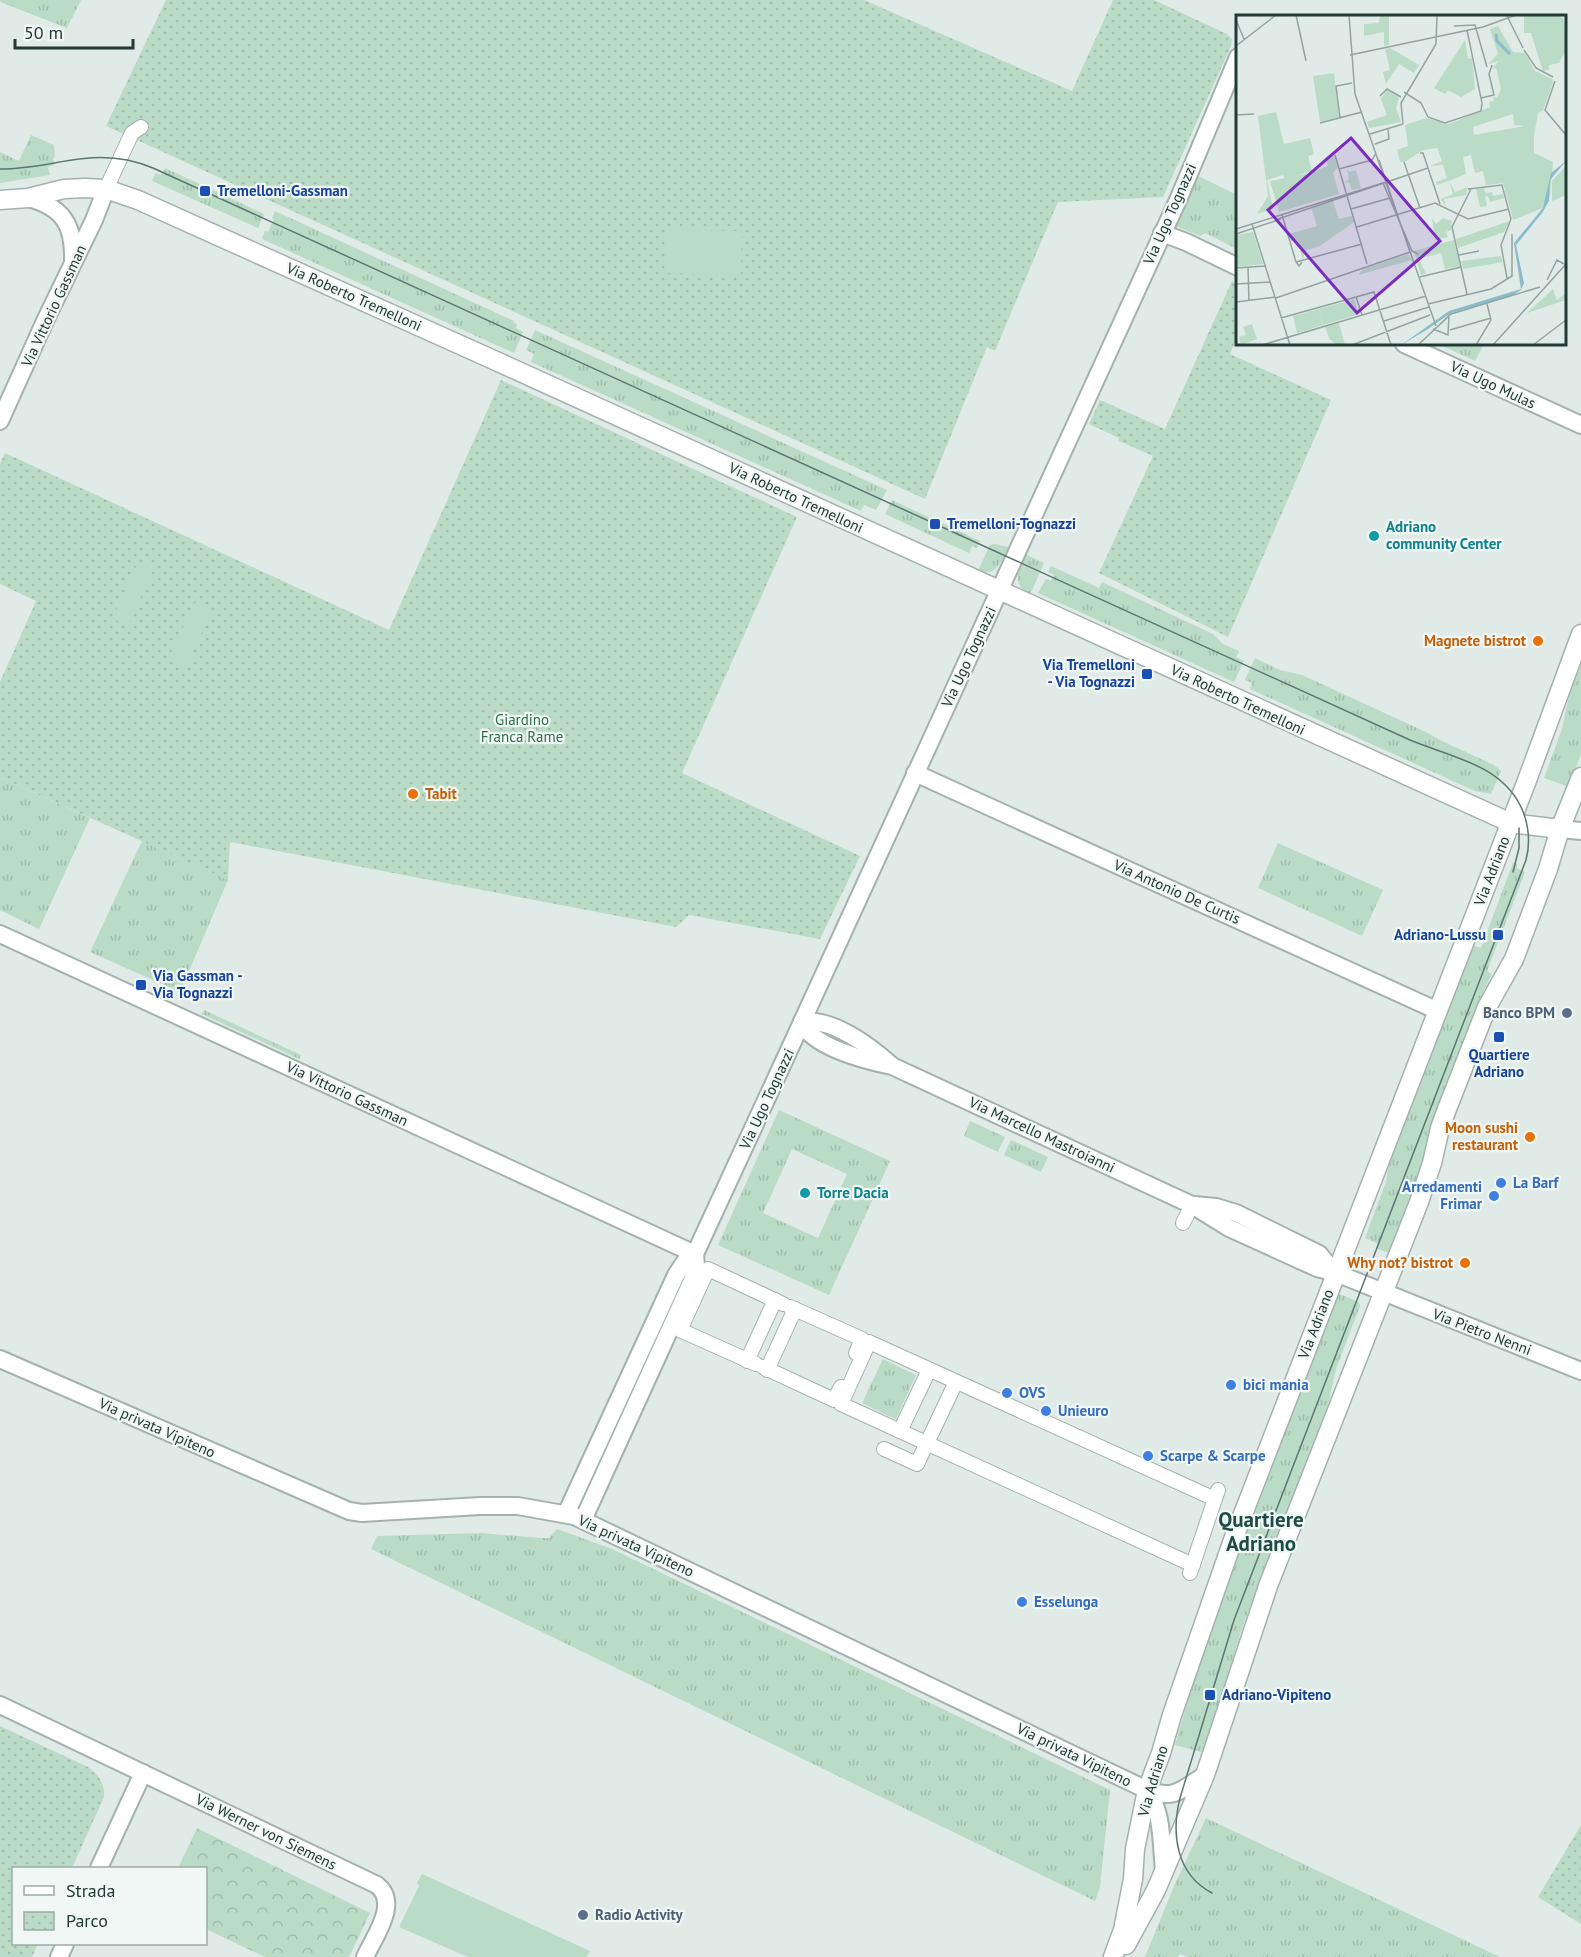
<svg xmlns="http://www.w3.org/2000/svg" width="1581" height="1957" font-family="'PT Sans',sans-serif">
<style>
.grass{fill:url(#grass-tufts);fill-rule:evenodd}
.forest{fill:url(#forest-crowns)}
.park{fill:url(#park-dots)}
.garden{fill:#badbc6}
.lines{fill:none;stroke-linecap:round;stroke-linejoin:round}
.pedestrian-casing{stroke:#a3b2ae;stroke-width:16}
.minor-casing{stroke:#a3b2ae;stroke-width:20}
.tertiary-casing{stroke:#a3b2ae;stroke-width:21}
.pedestrian{stroke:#fff;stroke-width:14}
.minor{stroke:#fff;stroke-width:16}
.tertiary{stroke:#fff;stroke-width:18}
.tram{stroke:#5c7671;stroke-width:1.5}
.transit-dot{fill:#1a4fb4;stroke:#f0f7f4;stroke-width:2}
.culture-dot{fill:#0f9aa8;stroke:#f0f7f4;stroke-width:2}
.food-dot{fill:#e8710a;stroke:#f0f7f4;stroke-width:2}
.service-dot{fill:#5c6f8a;stroke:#f0f7f4;stroke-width:2}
.shop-dot{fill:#3f7fe0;stroke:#f0f7f4;stroke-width:2}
.labels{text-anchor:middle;stroke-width:4.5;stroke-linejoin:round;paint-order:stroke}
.transit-label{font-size:15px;font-weight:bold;fill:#164399;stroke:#f0f7f4;text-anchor:start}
.street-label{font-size:15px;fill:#223a36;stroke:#f0f7f4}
.culture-label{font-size:15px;font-weight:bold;fill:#0d838f;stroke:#f0f7f4;text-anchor:start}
.food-label{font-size:15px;font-weight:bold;fill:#c56008;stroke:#f0f7f4;text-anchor:end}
.park-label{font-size:15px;fill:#2e6f4d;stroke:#f0f7f4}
.service-label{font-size:15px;font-weight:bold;fill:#4e5e75;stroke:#f0f7f4;text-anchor:end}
.shop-label{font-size:15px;font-weight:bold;fill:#366cbe;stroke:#f0f7f4;text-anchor:start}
.district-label{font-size:21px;font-weight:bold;fill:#1f4b44;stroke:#f0f7f4}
.inset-river{fill:none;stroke:#8abccd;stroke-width:3}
.inset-road{fill:none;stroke:#94a4a0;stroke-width:1.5}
.view{fill:#7b2cbf;fill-opacity:0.15;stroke:#7b2cbf;stroke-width:3}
.inset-edge{fill:none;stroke:#223a36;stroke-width:3}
</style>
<defs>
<pattern id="grass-tufts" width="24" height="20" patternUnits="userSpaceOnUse" patternTransform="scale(1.5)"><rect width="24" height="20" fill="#badbc6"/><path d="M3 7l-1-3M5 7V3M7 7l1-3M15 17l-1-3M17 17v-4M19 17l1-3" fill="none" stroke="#a0bdab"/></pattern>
<pattern id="forest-crowns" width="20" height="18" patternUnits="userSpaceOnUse" patternTransform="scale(1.5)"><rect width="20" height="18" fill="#badbc6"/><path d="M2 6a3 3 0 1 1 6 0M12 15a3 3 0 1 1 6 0" fill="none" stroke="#a0bdab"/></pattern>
<pattern id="park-dots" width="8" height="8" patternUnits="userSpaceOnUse" patternTransform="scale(1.5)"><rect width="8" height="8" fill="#badbc6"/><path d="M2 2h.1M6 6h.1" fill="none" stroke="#a0bdab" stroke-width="1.8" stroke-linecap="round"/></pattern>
</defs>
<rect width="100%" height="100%" fill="#e0eae7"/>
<g class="grass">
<path d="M 0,0 L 81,0 L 67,28 L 0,2 Z"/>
<path d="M 31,135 L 54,145 L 55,157 L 53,158 L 54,165 L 48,167 L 50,175 L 0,183 L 0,152 L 19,161 Z"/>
<path d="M 165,168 L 264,214 L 258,228 L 152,181 L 156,173 L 161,175 Z"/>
<path d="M 1188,171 L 1237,195 L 1237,249 L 1205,233 L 1200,236 L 1173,225 Z"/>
<path d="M 275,211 L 514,321 L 514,323 L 517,324 L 516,328 L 523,332 L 514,353 L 262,239 L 265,231 L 268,232 L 274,219 L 272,218 Z"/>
<path d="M 535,330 L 887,490 L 876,510 L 864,505 L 861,511 L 531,362 L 534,354 L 526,350 Z"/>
<path d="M 1438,344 L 1484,344 L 1475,361 Z"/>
<path d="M 892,500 L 980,541 L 977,548 L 972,546 L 969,553 L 885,514 Z"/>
<path d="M 994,544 L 1009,547 C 1002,559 997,578 978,571 L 990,545 Z"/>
<path d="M 1025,554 L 1044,563 L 1030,595 C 1012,584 1017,570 1025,554 Z"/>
<path d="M 1051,566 L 1099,588 L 1102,582 L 1213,634 L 1223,644 L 1239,651 L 1236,657 L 1244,661 L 1234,682 L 1038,593 L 1046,579 L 1051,581 L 1054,575 L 1048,572 Z"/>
<path d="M 1255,658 L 1280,670 L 1302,675 L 1428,733 L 1440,740 L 1494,765 L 1501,771 L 1491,794 L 1475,791 L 1250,689 L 1252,683 L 1245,680 Z"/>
<path d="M 1581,664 L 1581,754 L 1569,787 L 1544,778 L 1562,729 L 1569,696 Z"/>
<path d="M 2,778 L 90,818 L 39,929 L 0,910 L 0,781 Z"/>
<path d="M 142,841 L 228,880 L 180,992 L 90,952 Z"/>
<path d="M 1278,843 L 1383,890 L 1362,936 L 1258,888 Z"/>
<path d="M 1513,863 L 1517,864 L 1517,868 L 1525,872 L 1487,971 L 1492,974 L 1480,998 L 1433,1120 L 1421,1168 L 1389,1253 L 1376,1248 L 1377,1243 L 1365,1238 L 1386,1182 L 1390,1158 L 1472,945 L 1481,948 Z"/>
<path d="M 204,1010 L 301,1055 L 299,1059 L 202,1014 Z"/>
<path d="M 779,1110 L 890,1161 L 829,1295 L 718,1245 ZM 792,1149 L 847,1174 L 818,1238 L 763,1213 Z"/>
<path d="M 970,1121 L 1005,1137 L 998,1152 L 964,1136 Z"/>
<path d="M 1011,1140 L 1048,1157 L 1041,1172 L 1004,1155 Z"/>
<path d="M 1340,1294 L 1359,1302 L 1360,1306 L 1336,1369 L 1328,1405 L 1242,1628 L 1205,1753 L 1175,1745 L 1212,1617 L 1336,1296 Z"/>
<path d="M 883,1359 L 916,1375 L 896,1419 L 897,1420 L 862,1403 Z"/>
<path d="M 557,1529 L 612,1549 L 1110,1790 L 1100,1887 L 1095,1901 L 371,1549 L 377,1536 L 481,1533 L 542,1538 L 549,1538 Z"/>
<path d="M 1206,1818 L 1500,1957 L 1188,1957 L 1180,1954 L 1178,1957 L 1145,1957 L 1175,1884 Z"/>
</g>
<path class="forest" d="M 197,1828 L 370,1913 L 349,1957 L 265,1957 L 206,1929 L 206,1868 L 178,1868 Z"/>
<g class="park">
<path d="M 166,0 L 864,0 L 1072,91 L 1113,0 L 1154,0 L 1227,34 L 1232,39 L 1231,46 L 1163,197 L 1058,202 L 995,351 L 987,347 L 925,499 L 106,126 Z"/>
<path d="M 1232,281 L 1237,284 L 1237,337 L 1230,354 L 1331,400 L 1228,637 L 1099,573 L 1153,456 L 1119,441 L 1119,438 L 1089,424 L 1100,400 L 1165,429 Z"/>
<path d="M 501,380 L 797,517 L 682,773 L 860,856 L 820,939 L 689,915 L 676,927 L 230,842 L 228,880 L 2,778 L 0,781 L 0,682 L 36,601 L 0,584 L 0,464 L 5,453 L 389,630 Z"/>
<path d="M 0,1726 L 88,1767 C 99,1775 105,1784 104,1797 L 72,1868 L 14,1868 L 14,1944 L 38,1944 L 32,1957 L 0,1957 Z"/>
<path d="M 1581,1825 L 1581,1924 L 1538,1897 Z"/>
</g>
<g class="garden">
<path d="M 666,229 L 742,231 L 741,275 L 665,273 Z"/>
<path d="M 138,562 L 154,569 L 128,626 L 112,619 Z"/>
<path d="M 195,602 L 212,610 L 186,667 L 168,658 Z"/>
<path d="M 422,1874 L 590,1951 L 587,1957 L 468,1957 L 399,1927 L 419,1886 L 417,1883 Z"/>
</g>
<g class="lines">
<defs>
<g id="pedestrian">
<path d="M 106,189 L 132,133 L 141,127"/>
<path d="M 1183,1223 L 1192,1205"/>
<path d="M 790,1307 L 862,1339 L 856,1353"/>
<path d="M 747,1361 L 775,1300"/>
<path d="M 756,1364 L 680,1330 L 708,1269 L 783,1304"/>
<path d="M 763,1367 L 834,1400 L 841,1387"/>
<path d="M 767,1370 L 795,1309"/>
<path d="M 900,1431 L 929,1370"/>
<path d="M 884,1449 L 917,1464 L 956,1382"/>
<path d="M 1193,1565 L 841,1404 L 869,1342 L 1215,1499"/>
<path d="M 1190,1573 L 1218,1490"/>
</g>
<g id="minor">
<path d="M 28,198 C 63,207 74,225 73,260"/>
<path d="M 1162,233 L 1186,242 L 1238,267"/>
<path d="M 1404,344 L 1581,425"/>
<path d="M 0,421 L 45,321 L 94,220 L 106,189"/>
<path d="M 915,773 L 1438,1011"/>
<path d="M 1560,829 L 1581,831"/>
<path d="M 0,934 L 695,1254"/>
<path d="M 802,1022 C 811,1047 868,1061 892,1066 L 1192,1205 L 1229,1228 L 1317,1268 L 1336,1273 L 1581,1371"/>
<path d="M 802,1022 C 831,1017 870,1046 891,1065"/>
<path d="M 1194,1205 L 1216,1207 L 1236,1213 L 1319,1254 L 1335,1273"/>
<path d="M 0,1359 L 349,1511 L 362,1513 L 480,1506 L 518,1506 L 574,1516 L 1147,1790 C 1175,1800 1181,1790 1205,1775"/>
<path d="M 566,1514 L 676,1275 L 686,1260 L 695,1254 L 802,1022 L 1178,200 L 1238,57"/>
<path d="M 583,1520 L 695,1274 L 696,1266 L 695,1254"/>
<path d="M 0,1705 L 377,1885 C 400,1903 374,1937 365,1957"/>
<path d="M 1147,1790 C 1163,1812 1161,1843 1164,1870"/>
<path d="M 99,1868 L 143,1773"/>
<path d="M 59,1957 L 65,1944"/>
</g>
<g id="tertiary">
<path d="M 0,200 L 28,198 L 64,189 L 85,188 L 106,189 L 138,200 L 496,361 L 1511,823 L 1560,829"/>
<path d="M 1126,1945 L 1156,1890 L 1205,1775 L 1268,1586 L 1419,1202 L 1432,1163 L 1440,1128 L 1447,1109 L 1487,1007 L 1514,959 L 1548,869 L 1560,829 L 1581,777"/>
<path d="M 1113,1957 L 1123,1930 L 1133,1879 L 1135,1849 L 1147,1790 L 1161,1753 L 1172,1715 L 1233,1540 L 1526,783 L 1581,634"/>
</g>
</defs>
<use href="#pedestrian" class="pedestrian-casing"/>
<use href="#minor" class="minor-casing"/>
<use href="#tertiary" class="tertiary-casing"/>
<use href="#pedestrian" class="pedestrian"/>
<use href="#minor" class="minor"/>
<use href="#tertiary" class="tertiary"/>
<g class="tram">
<path d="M 0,169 C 57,169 94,144 153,168 L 1410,740 C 1453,758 1506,765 1524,814 C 1529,829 1530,845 1526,860 L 1234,1620 L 1180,1798 C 1171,1834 1176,1874 1212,1893"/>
<path d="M 1513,872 L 1519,848 L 1519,828"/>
</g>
</g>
<g class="transit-dot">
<rect x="199" y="185" width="12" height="12" rx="3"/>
<rect x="929" y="518" width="12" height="12" rx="3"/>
<rect x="1141" y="668" width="12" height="12" rx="3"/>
<rect x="1492" y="929" width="12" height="12" rx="3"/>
<rect x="135" y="979" width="12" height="12" rx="3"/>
<rect x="1493" y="1031" width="12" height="12" rx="3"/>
<rect x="1204" y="1689" width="12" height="12" rx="3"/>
</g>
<g class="culture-dot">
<circle cx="1374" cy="536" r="6"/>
<circle cx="805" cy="1193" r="6"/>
</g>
<g class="food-dot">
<circle cx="1538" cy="641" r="6"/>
<circle cx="413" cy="794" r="6"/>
<circle cx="1530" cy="1137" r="6"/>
<circle cx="1465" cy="1263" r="6"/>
</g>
<g class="service-dot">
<circle cx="1567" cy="1013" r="6"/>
<circle cx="583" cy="1915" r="6"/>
</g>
<g class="shop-dot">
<circle cx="1501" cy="1183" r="6"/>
<circle cx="1494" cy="1196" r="6"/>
<circle cx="1231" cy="1385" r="6"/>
<circle cx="1007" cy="1393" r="6"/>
<circle cx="1046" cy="1411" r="6"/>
<circle cx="1148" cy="1456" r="6"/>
<circle cx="1022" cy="1602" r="6"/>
</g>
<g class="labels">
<g class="transit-label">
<text x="217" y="196">Tremelloni-Gassman</text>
<text x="947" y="529">Tremelloni-Tognazzi</text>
<text x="1135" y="670" text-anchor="end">Via Tremelloni<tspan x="1135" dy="17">- Via Tognazzi</tspan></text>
<text x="1486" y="940" text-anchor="end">Adriano-Lussu</text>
<text x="153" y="981">Via Gassman -<tspan x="153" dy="17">Via Tognazzi</tspan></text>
<text x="1499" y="1060" text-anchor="middle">Quartiere<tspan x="1499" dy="17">Adriano</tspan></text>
<text x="1222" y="1700">Adriano-Vipiteno</text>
</g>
<g class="street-label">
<text transform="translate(1170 214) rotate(-66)" y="5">Via Ugo Tognazzi</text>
<text transform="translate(354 297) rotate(24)" y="5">Via Roberto Tremelloni</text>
<text transform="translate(54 306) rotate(-65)" y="5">Via Vittorio Gassman</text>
<text transform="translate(1493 385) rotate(25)" y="5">Via Ugo Mulas</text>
<text transform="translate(796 498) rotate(25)" y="5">Via Roberto Tremelloni</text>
<text transform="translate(969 657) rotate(-65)" y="5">Via Ugo Tognazzi</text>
<text transform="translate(1238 700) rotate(25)" y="5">Via Roberto Tremelloni</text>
<text transform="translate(1492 871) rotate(-69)" y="5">Via Adriano</text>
<text transform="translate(1177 892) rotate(24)" y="5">Via Antonio De Curtis</text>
<text transform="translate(347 1094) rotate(25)" y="5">Via Vittorio Gassman</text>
<text transform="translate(767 1099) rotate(-65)" y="5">Via Ugo Tognazzi</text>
<text transform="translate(1042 1135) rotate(25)" y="5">Via Marcello Mastroianni</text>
<text transform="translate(1316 1324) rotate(-69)" y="5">Via Adriano</text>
<text transform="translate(1482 1332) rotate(21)" y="5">Via Pietro Nenni</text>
<text transform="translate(157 1428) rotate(24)" y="5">Via privata Vipiteno</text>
<text transform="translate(636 1546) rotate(25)" y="5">Via privata Vipiteno</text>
<text transform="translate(1074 1755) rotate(26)" y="5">Via privata Vipiteno</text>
<text transform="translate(1153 1781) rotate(-74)" y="5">Via Adriano</text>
<text transform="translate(266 1832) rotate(26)" y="5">Via Werner von Siemens</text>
</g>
<g class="culture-label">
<text x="1386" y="532">Adriano<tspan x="1386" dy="17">community Center</tspan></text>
<text x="817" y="1198">Torre Dacia</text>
</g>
<g class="food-label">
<text x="1526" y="646">Magnete bistrot</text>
<text x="425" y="799" text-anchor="start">Tabit</text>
<text x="1518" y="1133">Moon sushi<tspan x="1518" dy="17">restaurant</tspan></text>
<text x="1453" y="1268">Why not? bistrot</text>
</g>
<g class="park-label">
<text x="522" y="725">Giardino<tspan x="522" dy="17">Franca Rame</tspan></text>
</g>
<g class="service-label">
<text x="1555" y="1018">Banco BPM</text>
<text x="595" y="1920" text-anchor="start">Radio Activity</text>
</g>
<g class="shop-label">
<text x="1513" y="1188">La Barf</text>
<text x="1482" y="1192" text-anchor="end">Arredamenti<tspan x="1482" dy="17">Frimar</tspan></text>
<text x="1243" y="1390">bici mania</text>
<text x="1019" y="1398">OVS</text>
<text x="1058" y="1416">Unieuro</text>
<text x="1160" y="1461">Scarpe &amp; Scarpe</text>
<text x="1034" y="1607">Esselunga</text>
</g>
<g class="district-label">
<text x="1261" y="1527">Quartiere<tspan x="1261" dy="24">Adriano</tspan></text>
</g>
</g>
<g transform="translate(1236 15)">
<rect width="330" height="330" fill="#e0eae7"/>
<path d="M 40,97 L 48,129 L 74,123 L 78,139 L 72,141 L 76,156 L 49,164 L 47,160 L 31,165 L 37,194 L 21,199 L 32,181 L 22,101 ZM 248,173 L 249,178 L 256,177 L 257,181 L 267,179 L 268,183 L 254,187 L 252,181 L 249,182 L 251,191 L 244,192 L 240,174 ZM 274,206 L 268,217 L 222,233 L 220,224 ZM 218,225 L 220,234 L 183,244 L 190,259 L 185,260 L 178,236 ZM 172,239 L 176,245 L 122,260 L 127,254 ZM 317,274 L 321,285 L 330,278 L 330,285 L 291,298 ZM 103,308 L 109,330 L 100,330 L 93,323 L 89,312 Z" fill="#badbc6"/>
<path d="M 43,134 L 53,139 L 62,136 L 64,150 L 43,157 L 40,151 L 43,143 L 39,139 ZM 330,151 L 330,180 L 316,186 L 316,166 Z" fill="#badbc6"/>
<path d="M 98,58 L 103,102 L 84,107 L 77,61 Z" fill="#badbc6"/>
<path d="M 153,0 L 153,30 L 148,31 L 148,17 L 128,21 L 128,9 L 143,8 L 144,1 ZM 262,11 L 277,37 L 289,38 L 299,56 L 316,64 L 317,68 L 307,95 L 302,98 L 298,121 L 298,138 L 317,147 L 314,180 L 309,192 L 277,205 L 267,168 L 250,170 L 247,156 L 239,158 L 235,140 L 227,142 L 230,159 L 213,166 L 219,177 L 232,172 L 230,180 L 208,184 L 210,192 L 205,184 L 217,179 L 213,166 L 201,170 L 200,167 L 211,163 L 207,150 L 194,151 L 206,146 L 201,133 L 187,135 L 169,147 L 164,147 L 161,135 L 172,131 L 169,110 L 191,103 L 213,109 L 254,92 L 253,87 L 258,86 L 257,81 L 261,83 L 265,74 L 260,53 L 255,54 L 263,46 L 252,49 L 262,39 L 254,14 ZM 277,99 L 278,110 L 289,111 L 238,120 L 237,112 ZM 229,25 L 232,44 L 236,43 L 239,74 L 225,82 L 212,75 L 209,79 L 198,73 ZM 154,33 L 183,50 L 178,58 L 163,49 L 150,69 L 147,57 L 154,55 L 149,34 ZM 151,75 L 163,82 L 160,93 L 165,107 L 133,113 L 131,107 L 151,100 L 145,84 ZM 98,141 L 102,152 L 97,158 L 103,179 L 43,197 L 34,166 L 74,158 L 92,151 L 90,143 ZM 111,153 L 113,157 L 120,155 L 125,173 L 116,175 L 113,167 L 108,168 L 113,164 ZM 97,186 L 103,204 L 116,201 L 118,207 L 84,231 L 68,236 L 67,245 L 61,225 L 55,227 L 53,219 L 81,211 L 75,192 ZM 196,203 L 200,209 L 207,203 L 216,206 L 215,215 L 210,217 L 212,222 L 199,225 ZM 17,217 L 27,249 L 0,252 L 0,220 ZM 265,241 L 267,247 L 227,254 L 225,246 ZM 118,284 L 123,299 L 87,310 L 83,294 Z" fill="#badbc6" fill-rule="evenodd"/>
<path d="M 323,0 L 328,4 L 330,35 L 323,48 L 313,50 L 313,55 L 307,56 L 295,18 L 288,18 L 288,1 ZM 220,233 L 224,251 L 209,254 L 205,238 ZM 83,294 L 87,310 L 61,318 L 57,301 ZM 16,309 L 21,324 L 5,330 L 3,322 L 10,320 L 7,312 Z" fill="#badbc6"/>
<path d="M 330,146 L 314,165 L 313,186 L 306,198 L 280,230 L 288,268 L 285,275 L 275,281 L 215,298 L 189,316 L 165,330 L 213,296 L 285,274 L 278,228 L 307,193 L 315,158 Z" fill="#8abccd"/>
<path class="inset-river" d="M 260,19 L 261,26 L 274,39"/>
<path class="inset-road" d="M 60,0 L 70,46M 113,0 L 119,79 L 200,311M 271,1 L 287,33M 0,5 L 8,24M 218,11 L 239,10 L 251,52M 0,31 L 40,0M 288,35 L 300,53 L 317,62M 114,40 L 247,12 L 280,0M 319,66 L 309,95 L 330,120M 168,77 L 185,88 L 192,102 L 209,108 L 245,96 L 246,88 L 231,15M 144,81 L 151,74 L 165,82M 245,83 L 258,80 L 253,59 L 256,50M 0,100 L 18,99M 104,103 L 100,71 L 116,68M 84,108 L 126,97M 167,109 L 165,88 L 200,29 L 201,0M 134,119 L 167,109M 139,129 L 153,124 L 152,114M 184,138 L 187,138 L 204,189M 99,140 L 131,249M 143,145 L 174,237M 168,147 L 184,193M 103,154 L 136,145 L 140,138M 232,174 L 266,170 L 275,204 L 265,230 L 271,263M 115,194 L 154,183M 46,200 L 60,247 L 63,251 L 66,247M 42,204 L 192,153M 16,209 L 54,330M 121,212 L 199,188 L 232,204 L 273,194M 0,214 L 147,168 L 176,236 L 182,239M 0,219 L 45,204M 223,240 L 243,236M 60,247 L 126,229M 12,252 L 13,286M 0,253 L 29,251M 184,262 L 225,252M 311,265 L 321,245 L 328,249M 0,269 L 34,267M 231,279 L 216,212 L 235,174M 120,282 L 126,300M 40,283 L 174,237M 0,287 L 39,282M 192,289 L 255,274 L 276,261 L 276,219M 45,303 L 138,277 L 155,330M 148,306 L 193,292M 197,314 L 212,320 L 213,300M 214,315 L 255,303M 26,330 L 190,281M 116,330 L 194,300M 182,330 L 215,299 L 304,272M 240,330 L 255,305 L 251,289M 257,330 L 330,249M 297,330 L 330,305"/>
<path class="view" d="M 115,123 L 204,226 L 121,298 L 32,195 Z"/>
<rect width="330" height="330" class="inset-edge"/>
</g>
<rect x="12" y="1867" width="195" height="78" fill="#f0f7f4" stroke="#9eaba8" stroke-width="1.5"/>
<rect x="24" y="1886" width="30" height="9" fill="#ffffff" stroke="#9eaba8" stroke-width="1.5"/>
<text x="66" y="1897" font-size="18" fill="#223a36">Strada</text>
<rect x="24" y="1912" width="30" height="18" fill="url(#park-dots)" stroke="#9eaba8" stroke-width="1.5"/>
<text x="66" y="1927" font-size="18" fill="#223a36">Parco</text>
<path d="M15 39v9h118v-9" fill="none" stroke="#223a36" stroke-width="3"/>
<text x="24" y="39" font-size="18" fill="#223a36" stroke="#f0f7f4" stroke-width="4.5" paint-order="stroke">50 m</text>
</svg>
